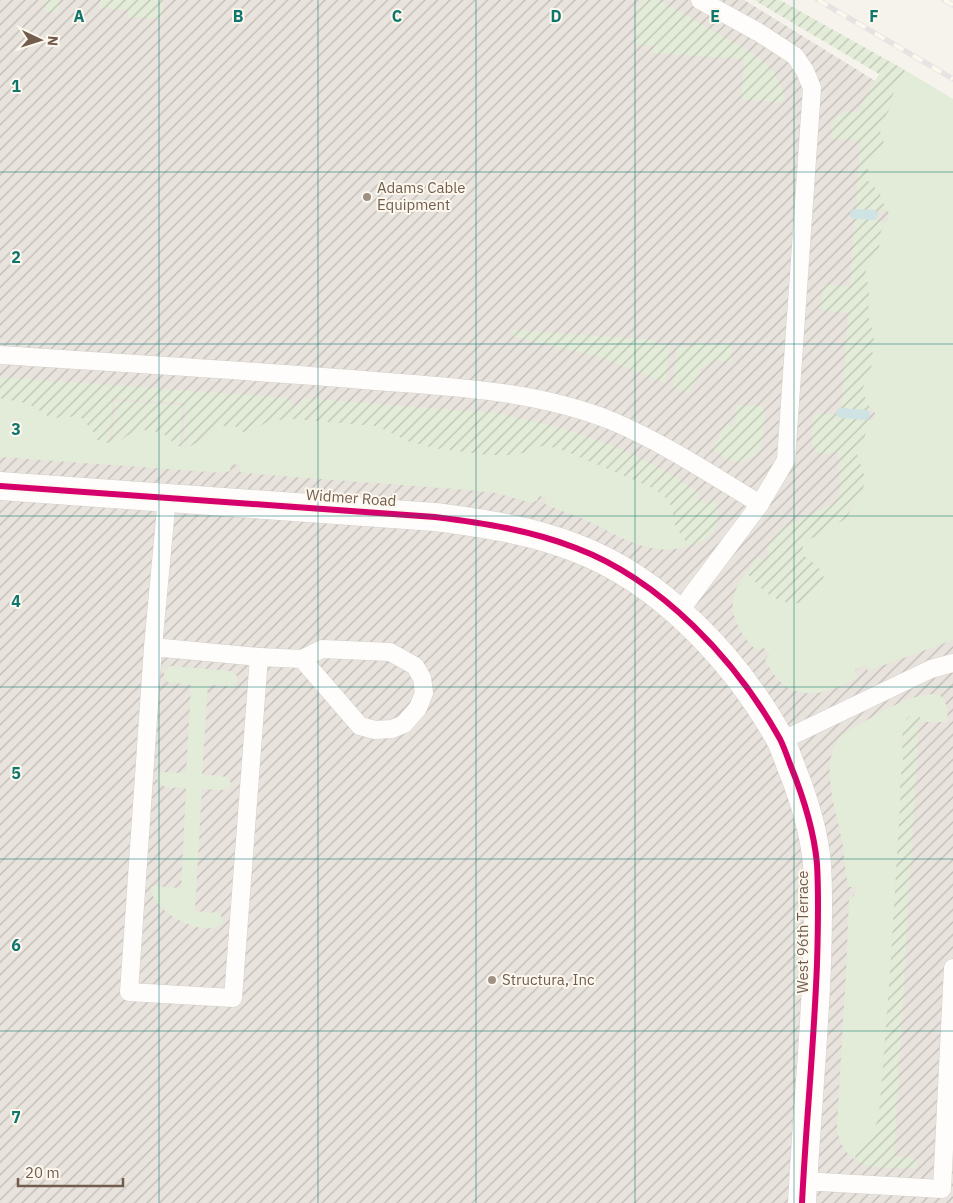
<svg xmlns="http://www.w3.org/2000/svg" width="953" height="1203" font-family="'IBM Plex Sans',sans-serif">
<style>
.industrial{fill:url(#industrial-furrows)}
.green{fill:#e3ecd8}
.garden{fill:url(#garden-furrows);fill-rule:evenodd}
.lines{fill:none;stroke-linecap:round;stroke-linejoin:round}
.stream{stroke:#cfe3e5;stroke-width:10}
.lane-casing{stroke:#d5d0ca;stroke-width:19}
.street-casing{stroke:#d5d0ca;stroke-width:29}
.lane{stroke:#fefdfc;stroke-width:18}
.street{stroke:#fefdfc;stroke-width:28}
.rail-casing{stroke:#e5e3e4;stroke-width:5.5}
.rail{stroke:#fdf8ee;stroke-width:4;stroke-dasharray:11;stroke-linecap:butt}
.cycleway-casing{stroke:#fdf8ee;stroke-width:9}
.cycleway{stroke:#d6006c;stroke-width:6}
.grid{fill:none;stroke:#0f766e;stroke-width:1;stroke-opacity:0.55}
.poi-dot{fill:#a09185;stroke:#fdf8ee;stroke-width:2}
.labels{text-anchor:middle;stroke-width:4;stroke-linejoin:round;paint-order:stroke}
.poi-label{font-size:15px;fill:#725c4e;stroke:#fdf8ee;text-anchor:start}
.street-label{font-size:15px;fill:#725c4e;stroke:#fdf8ee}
.grid-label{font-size:16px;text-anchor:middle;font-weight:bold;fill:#0f766e;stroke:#fdf8ee;stroke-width:4;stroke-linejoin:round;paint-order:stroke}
</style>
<defs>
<pattern id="industrial-furrows" width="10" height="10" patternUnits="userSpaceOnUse" patternTransform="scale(1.25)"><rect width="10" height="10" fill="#e8e3dd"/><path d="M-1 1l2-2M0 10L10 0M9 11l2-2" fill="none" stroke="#c0bbb5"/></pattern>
<pattern id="garden-furrows" width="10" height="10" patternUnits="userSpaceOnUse" patternTransform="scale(1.25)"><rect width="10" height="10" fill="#e3ecd8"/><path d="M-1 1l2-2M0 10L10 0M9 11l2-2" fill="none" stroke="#bcc2b1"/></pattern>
</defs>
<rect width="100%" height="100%" fill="#f6f3ec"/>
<path class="industrial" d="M 0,0 L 744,0 L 953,129 L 953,1203 L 0,1203 Z"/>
<g class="green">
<path d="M 905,70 L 953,99 L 953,640 L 868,671 L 865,665 L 855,670 L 858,677 C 833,692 797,705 775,676 C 771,671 768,665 765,659 L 769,655 L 763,647 L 759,650 L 756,650 C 732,626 723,601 746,573 L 751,576 L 758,585 L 810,599 L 819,590 L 824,579 L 816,565 L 804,556 L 802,552 L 803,543 L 807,539 L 827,534 L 836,524 L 845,519 L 848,515 L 857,497 L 863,471 L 857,457 L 857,450 L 864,442 L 867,421 L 873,419 L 875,413 L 867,404 L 863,392 L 863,387 L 871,369 L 868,316 L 869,289 L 865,274 L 868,263 L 879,252 C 879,240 879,228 888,220 L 889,213 L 882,203 L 880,194 L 868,181 L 868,168 L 874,155 L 879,153 L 884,147 L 880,132 L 882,122 L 890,108 L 892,96 Z"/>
<path d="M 0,398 L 22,402 L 33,406 L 51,418 L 76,416 L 82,418 L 97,436 L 119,442 C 131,430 150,425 165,435 C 172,439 175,447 184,447 C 202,446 210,424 228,425 C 236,426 244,429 251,432 L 268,421 L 282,419 L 310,419 L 378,426 L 408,441 L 435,448 L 489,455 L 509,455 L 522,453 L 541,446 L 552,447 L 568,452 L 630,478 L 653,488 L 664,495 L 668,500 L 672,507 L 675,524 L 681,535 L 690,546 C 648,559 618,534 581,518 C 569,513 557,510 545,504 L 547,498 L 539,496 L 537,501 L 528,502 L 496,493 L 468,490 L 254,474 L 240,472 L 240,465 L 231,464 L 230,471 L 223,473 L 0,457 Z"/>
<path d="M 170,666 L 231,671 L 237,676 L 237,681 L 233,686 L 208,685 L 202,774 L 228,777 L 231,783 L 229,788 L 224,790 L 202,789 L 195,911 L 220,913 L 223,922 C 208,942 149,911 151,887 L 155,886 L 181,888 L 186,788 C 176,787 160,791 157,778 L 163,772 L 186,773 L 191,685 L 167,682 L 164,677 L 164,671 Z"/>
<path d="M 938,694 C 948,701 948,711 947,722 L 922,722 L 921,719 L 905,722 L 902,738 L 903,762 L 900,785 L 901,793 L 890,976 L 879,1117 L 873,1133 L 859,1143 L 855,1160 C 844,1152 837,1139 837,1125 L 846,971 L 849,897 L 854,896 L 856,887 L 849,887 C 844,872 845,856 842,841 C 836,810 815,753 847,731 C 872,718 909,692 938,694 Z"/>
</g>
<g class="garden">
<path d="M 46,0 L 59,0 L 59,12 L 45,11 Z"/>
<path d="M 100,0 L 164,0 L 162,19 L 128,17 L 129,10 L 99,8 Z"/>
<path d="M 644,0 L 659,0 L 754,54 L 763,61 L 773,72 L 781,86 L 784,95 L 783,100 L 780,102 L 741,99 L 744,59 L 652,53 L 653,46 L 635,45 L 637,8 Z"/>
<path d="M 754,0 L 780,0 L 905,70 L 892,96 L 890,108 L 882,122 L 880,132 L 884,143 L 883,152 L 873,155 L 868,168 L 868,181 L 877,190 L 887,211 L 856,210 L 860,141 L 837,139 L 833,139 C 830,126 833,116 846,111 L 857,113 L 879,74 Z"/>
<path d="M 855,217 L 873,219 L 885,223 L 880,233 L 879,252 L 868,263 L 865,274 L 869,289 L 868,316 L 874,337 L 871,369 L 863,387 L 863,392 L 864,398 L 871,410 L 841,410 L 848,313 L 820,310 L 823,286 L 825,285 L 850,286 Z"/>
<path d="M 513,330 L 654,340 L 654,344 L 669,345 L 667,380 L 666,383 L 603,358 L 512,336 Z"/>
<path d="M 693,343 L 732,345 L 731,362 L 714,360 L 702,368 L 689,394 L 673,386 L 677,346 L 693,347 Z"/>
<path d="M 0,377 L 290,398 L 290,405 L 301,405 L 301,398 L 495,413 C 546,422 598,437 644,460 C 664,469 682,482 700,493 L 697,499 L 707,504 L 710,499 C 715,502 717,506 718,512 C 720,530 707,542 690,546 L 681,535 L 675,524 L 672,507 L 668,500 L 663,495 L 653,488 L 630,478 L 568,452 L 552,447 L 541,446 L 522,453 L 509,455 L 489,455 L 435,448 L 408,441 L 378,426 L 293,419 L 268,421 L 255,429 L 246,432 L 242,432 L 235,426 L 222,426 L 210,431 L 191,446 L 176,445 L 163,433 L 146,430 L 133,431 L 114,444 L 98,441 L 91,427 L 82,418 L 76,416 L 51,418 L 33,406 L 22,402 L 0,398 ZM 113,399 L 185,403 L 183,442 L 180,442 L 182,405 L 115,401 L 112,439 L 110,439 Z"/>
<path d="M 736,405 L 761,406 L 765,411 C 764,422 765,435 761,446 C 760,452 756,455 751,458 C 737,468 724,458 712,449 L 726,424 L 731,427 L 735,420 Z"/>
<path d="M 815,413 L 864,417 L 867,421 L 864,442 L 857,450 L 857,454 L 865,478 L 863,490 L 853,502 L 845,519 L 836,524 L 827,534 L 807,538 L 803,543 L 802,552 L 804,556 L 822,571 L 824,579 C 814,611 783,608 762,589 C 756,584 753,577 746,573 L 758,557 L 764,561 L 770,553 L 765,549 L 782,528 L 837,502 L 840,488 L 838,452 C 806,460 811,439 813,416 Z"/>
<path d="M 915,714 L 919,715 L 922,722 L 919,723 L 894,1156 L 915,1158 L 918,1161 L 917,1167 L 915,1169 L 876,1167 L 865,1165 L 855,1160 L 855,1158 L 859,1143 L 873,1133 L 879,1117 L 890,976 L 901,793 C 899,782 902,772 903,761 C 904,746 901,731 907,718 Z"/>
</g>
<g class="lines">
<g class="stream">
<path d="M 855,214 L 873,215"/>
<path d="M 841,413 L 865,415"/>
</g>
<defs>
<g id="lane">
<path d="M 700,0 L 758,32 L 795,56 L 805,71 L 812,88 L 786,460 L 760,504"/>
<path d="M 0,355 C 121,363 242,370 363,380 C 446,387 533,389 612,421 C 664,443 712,475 760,504 L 679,612"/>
<path d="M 153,647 L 259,657 L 233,998 L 129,992 L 153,647 L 167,498"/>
<path d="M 259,657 L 302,659 L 360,726 L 375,730 L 392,729 L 404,724 L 418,708 L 424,693 L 422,678 L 415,666 L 390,652 L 322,649 L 302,659"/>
<path d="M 781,741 L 931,669 L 953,663"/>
<path d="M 803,1181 L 942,1189 L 953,968"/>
</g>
<path id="street" d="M 0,486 L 435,517 C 483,523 530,530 576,548 C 661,580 736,660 780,739 C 784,747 787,756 790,764 C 803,796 814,830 817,864 C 819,898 818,931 817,964 C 814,1044 806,1123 802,1203"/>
</defs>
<use href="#lane" class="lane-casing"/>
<use href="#street" class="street-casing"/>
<use href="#lane" class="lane"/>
<use href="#street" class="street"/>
<defs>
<g id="rail">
<path d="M 818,0 L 953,79"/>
<path d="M 944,0 L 953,5"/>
</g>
</defs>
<use href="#rail" class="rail-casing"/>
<use href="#rail" class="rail"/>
<defs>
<path id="cycleway" d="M 0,486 L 435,517 C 483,523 530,530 576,548 C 661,580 736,660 780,739 C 784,747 787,756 790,764 C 803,796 814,830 817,864 C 819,898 818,931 817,964 C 814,1044 806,1123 802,1203"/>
</defs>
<use href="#cycleway" class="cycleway-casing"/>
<use href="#cycleway" class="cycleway"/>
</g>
<path class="grid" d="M 159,0 L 159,1203M 318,0 L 318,1203M 476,0 L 476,1203M 635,0 L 635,1203M 794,0 L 794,1203M 0,172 L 953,172M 0,344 L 953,344M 0,516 L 953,516M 0,687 L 953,687M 0,859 L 953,859M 0,1031 L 953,1031"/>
<g class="poi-dot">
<circle cx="367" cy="197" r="5"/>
<circle cx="492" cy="980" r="5"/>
</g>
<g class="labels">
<g class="poi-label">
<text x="377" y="193">Adams Cable<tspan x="377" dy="17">Equipment</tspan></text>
<text x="502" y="985">Structura, Inc</text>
</g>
<g class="street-label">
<text transform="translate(351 498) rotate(4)" y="5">Widmer Road</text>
<text transform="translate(803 932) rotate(-90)" y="5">West 96th Terrace</text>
</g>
</g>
<g class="grid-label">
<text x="79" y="22">A</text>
<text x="238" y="22">B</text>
<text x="397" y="22">C</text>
<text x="556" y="22">D</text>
<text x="715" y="22">E</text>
<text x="874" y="22">F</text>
<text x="16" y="92">1</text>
<text x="16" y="263">2</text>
<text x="16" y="435">3</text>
<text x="16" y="607">4</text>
<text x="16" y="779">5</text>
<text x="16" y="951">6</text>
<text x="16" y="1123">7</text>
</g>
<g transform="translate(40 40) rotate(94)" stroke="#fdf8ee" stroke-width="4" paint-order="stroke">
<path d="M0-4L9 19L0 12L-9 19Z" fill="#725c4e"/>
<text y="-8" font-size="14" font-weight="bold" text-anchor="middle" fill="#725c4e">N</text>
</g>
<path d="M18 1178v8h105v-8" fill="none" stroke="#725c4e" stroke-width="2.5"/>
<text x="25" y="1178" font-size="15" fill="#725c4e" stroke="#fdf8ee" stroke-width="4" paint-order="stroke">20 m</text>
</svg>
